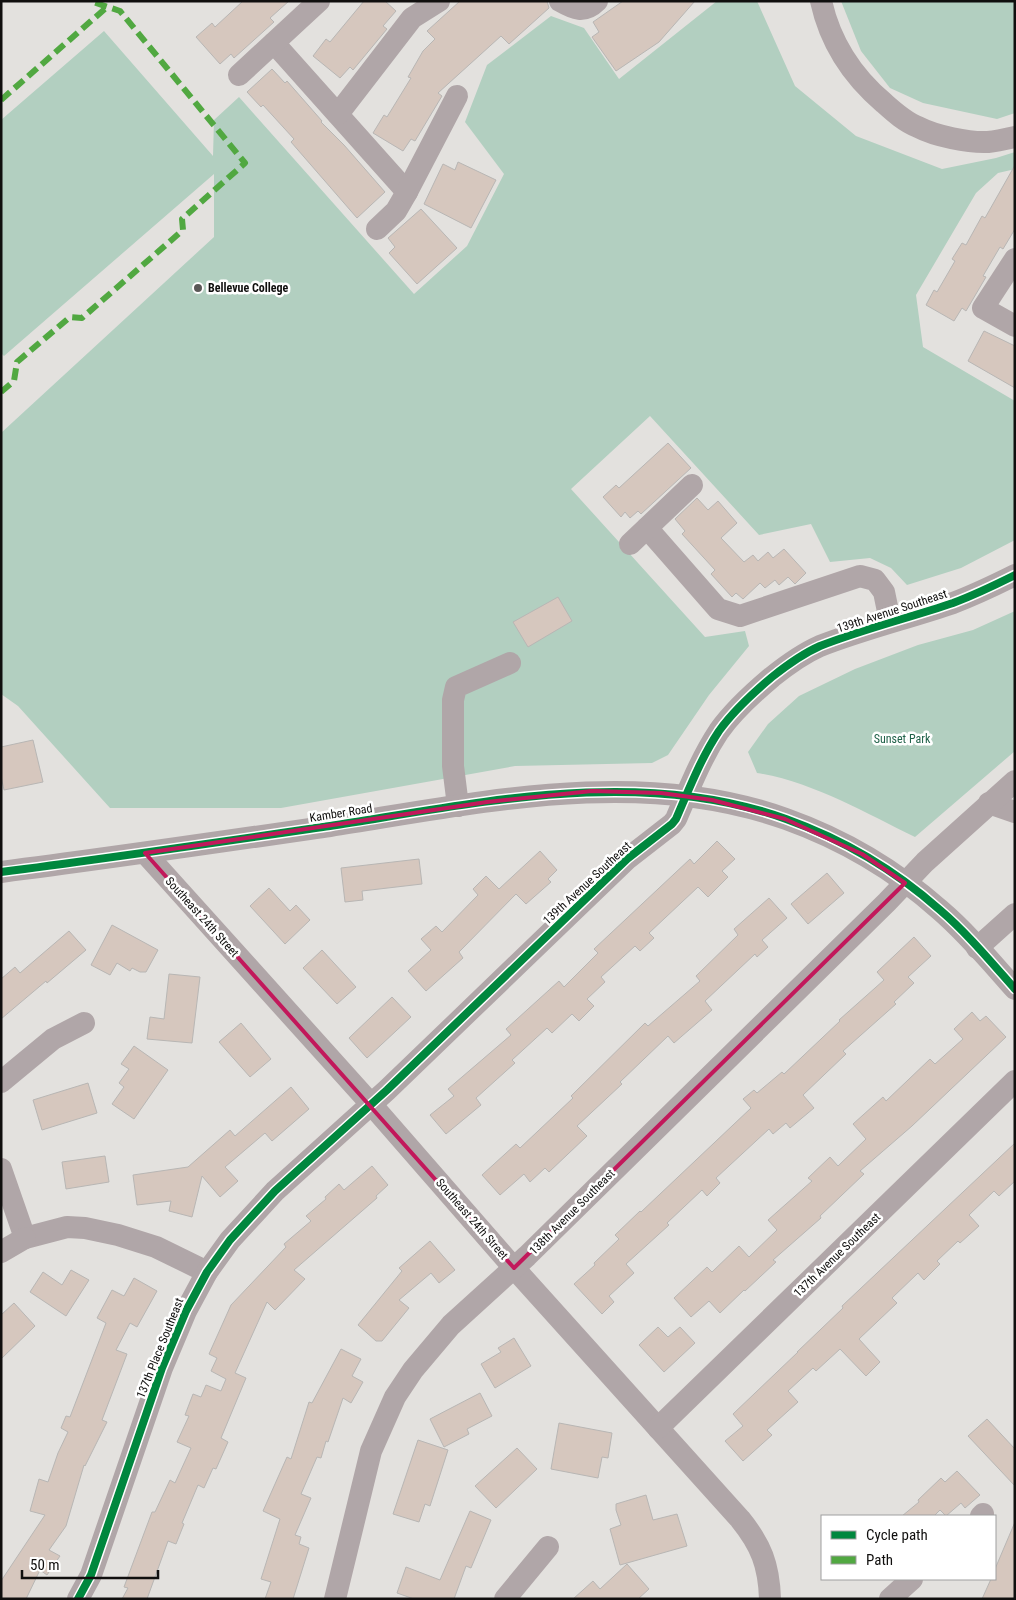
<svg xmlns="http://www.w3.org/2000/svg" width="1016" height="1600" font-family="'Roboto Condensed',sans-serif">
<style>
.green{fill:#b2cfc0}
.building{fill:#d6c7be;stroke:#b8b6b4}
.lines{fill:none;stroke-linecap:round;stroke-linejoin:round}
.minor{stroke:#b0a6a8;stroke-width:22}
.quiet{stroke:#51a841;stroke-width:6;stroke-dasharray:12 6;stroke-linecap:butt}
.cycleway-casing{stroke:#fff;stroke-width:11}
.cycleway{stroke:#00873e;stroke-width:8}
.marked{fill:none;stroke:#c2185b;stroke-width:4;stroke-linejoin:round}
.poi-dot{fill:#5a5857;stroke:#fff;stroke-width:2}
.labels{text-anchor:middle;stroke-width:5;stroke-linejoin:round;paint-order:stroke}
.poi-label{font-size:12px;font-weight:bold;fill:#100f0e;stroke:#fff;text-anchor:start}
.street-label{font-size:12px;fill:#100f0e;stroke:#fff}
.park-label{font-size:12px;fill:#206249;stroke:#fff}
</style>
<rect width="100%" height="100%" fill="#e3e1de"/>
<g class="green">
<path d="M 717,1 L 757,1 L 795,86 L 856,136 L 942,169 L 996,158 L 1015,152 L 1015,171 L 1011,170 L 998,173 L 976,193 L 916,295 L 923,347 L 1015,401 L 1015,540 L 961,568 L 907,585 L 891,568 L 870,558 L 830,562 L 811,524 L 759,535 L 650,416 L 571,489 L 705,637 L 745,631 L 749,646 L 709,695 L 668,755 L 652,763 L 515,766 L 281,808 L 110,808 L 18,706 L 1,694 L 1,433 L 214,237 L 214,174 L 4,356 L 1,353 L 1,120 L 104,31 L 213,156 L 214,120 L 239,97 L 414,294 L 467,246 L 504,174 L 465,122 L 487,65 L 551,16 L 584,28 L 619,79 Z"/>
<path d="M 841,1 L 1015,1 L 1015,113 L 997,119 L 923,103 L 890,88 L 861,51 Z"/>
<path d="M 1015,611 L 1015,751 L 915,837 C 865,813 813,782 757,773 L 748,752 L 768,724 L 799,696 L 855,669 L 918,645 L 973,630 Z"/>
</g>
<g class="building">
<path d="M 243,1 L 289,1 L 270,18 L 274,22 L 234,58 L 231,54 L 220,64 L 196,37 L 212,23 L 215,27 Z"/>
<path d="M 364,1 L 385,1 L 396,11 L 383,26 L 387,29 L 353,70 L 350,67 L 340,78 L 313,56 L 326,39 L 330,42 Z"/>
<path d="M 460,1 L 547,1 L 549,8 L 509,44 L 501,36 L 438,93 L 442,96 L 415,141 L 411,139 L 403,151 L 373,133 L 384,115 L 387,117 L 411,78 L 408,77 L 423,51 L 435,39 L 427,31 Z"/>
<path d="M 623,1 L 695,1 L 659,42 L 616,71 L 592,37 L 599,32 L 593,22 Z"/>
<path d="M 272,69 L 285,83 L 287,81 L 322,121 L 321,122 L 344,145 L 385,192 L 357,218 L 291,142 L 294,139 L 263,105 L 261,107 L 247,92 Z"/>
<path d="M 458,162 L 496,180 L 471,228 L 424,204 L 443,164 L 455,170 Z"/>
<path d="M 1015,165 L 1015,229 L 1003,249 L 1000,247 L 983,276 L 986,277 L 966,311 L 962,308 L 954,321 L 926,305 L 934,290 L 937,292 L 955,261 L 952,259 L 962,243 L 966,245 L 982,216 L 985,218 Z"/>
<path d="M 421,209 L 457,248 L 417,284 L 389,253 L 395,247 L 388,238 Z"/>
<path d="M 984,331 L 1015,346 L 1015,388 L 968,361 Z"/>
<path d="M 668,443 L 691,468 L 641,514 L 638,511 L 630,518 L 625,512 L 621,517 L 603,497 L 616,485 L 619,488 Z"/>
<path d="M 697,498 L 708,510 L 718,501 L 737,523 L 721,538 L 744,562 L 753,555 L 758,561 L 768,552 L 773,558 L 784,549 L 806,573 L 795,584 L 788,577 L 779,585 L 775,580 L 765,588 L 760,583 L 743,599 L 736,593 L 732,597 L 711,574 L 715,570 L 682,534 L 685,531 L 675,519 Z"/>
<path d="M 558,597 L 572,621 L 528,647 L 513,622 Z"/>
<path d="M 33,740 L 43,782 L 4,790 L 1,776 L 1,747 Z"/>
<path d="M 717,841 L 735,859 L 722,871 L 728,877 L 708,897 L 698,887 L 649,933 L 654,938 L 640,951 L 635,946 L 601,977 L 605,982 L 587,999 L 594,1006 L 579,1021 L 572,1014 L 552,1033 L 547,1028 L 512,1060 L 515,1063 L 476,1098 L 481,1105 L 446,1134 L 430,1115 L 454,1096 L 448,1089 L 511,1035 L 506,1029 L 559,981 L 564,987 L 598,953 L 594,949 L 690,859 L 694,864 Z"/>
<path d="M 540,851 L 557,870 L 548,879 L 551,882 L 526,904 L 516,894 L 459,952 L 463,958 L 426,991 L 408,971 L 431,950 L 421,939 L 436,926 L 442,932 L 478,895 L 473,889 L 486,876 L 499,889 Z"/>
<path d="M 419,859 L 422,884 L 362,891 L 363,900 L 345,902 L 341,868 Z"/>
<path d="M 827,873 L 844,893 L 808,924 L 791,904 Z"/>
<path d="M 269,888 L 290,911 L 296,905 L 310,920 L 285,944 L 250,906 Z"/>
<path d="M 769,898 L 787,918 L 762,940 L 768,947 L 757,957 L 755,954 L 705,1001 L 712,1010 L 674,1043 L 668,1036 L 620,1082 L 622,1084 L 577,1126 L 587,1136 L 549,1172 L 545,1168 L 530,1182 L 524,1174 L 500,1195 L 482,1175 L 516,1144 L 520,1148 L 573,1098 L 571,1096 L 645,1023 L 648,1026 L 700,981 L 696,976 L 738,935 L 734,929 Z"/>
<path d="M 112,925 L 158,950 L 146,972 L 140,972 L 132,968 L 130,971 L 117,963 L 110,975 L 91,965 Z"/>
<path d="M 69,931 L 86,950 L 47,983 L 46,981 L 1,1019 L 1,979 L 15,967 L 20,973 Z"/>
<path d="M 914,937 L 931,956 L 908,977 L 914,983 L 894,1002 L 896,1004 L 843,1051 L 846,1054 L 803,1095 L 814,1108 L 790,1128 L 786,1123 L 773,1134 L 769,1129 L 716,1178 L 720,1183 L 707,1196 L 702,1190 L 667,1223 L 669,1225 L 626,1264 L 634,1273 L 609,1296 L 614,1302 L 602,1314 L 574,1284 L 595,1265 L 594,1263 L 619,1239 L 615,1235 L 640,1211 L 641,1212 L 751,1108 L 743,1099 L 754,1090 L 757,1093 L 782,1072 L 784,1074 L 840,1021 L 839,1020 L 884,980 L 877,972 Z"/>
<path d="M 322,950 L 356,987 L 337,1004 L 303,968 Z"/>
<path d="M 169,974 L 200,977 L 192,1043 L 147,1039 L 150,1017 L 164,1019 Z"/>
<path d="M 392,997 L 411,1017 L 367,1058 L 349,1038 Z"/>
<path d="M 972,1012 L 980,1021 L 986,1016 L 1006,1037 L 912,1126 L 860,1171 L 864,1174 L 820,1216 L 821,1218 L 773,1260 L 776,1262 L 745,1291 L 744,1290 L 720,1313 L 709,1301 L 691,1317 L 674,1298 L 707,1267 L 712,1272 L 739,1246 L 749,1257 L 777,1230 L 768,1220 L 812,1181 L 808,1178 L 830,1157 L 838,1166 L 866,1139 L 853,1124 L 883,1097 L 886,1101 L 930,1059 L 935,1064 L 963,1039 L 954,1029 Z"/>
<path d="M 241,1023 L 271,1059 L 250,1077 L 219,1042 Z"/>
<path d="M 134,1046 L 168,1070 L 134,1119 L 112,1104 L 124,1087 L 119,1083 L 129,1069 L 121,1064 Z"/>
<path d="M 88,1083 L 97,1113 L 42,1130 L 33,1100 Z"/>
<path d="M 291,1087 L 309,1109 L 272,1141 L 265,1133 L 225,1167 L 238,1181 L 220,1197 L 202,1176 L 192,1217 L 169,1211 L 171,1201 L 137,1205 L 133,1175 L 188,1167 L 230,1130 L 235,1136 Z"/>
<path d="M 1015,1143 L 1015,1181 L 999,1196 L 994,1191 L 969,1215 L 979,1226 L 960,1243 L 958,1241 L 937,1261 L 940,1264 L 924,1280 L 918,1273 L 892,1298 L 897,1303 L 859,1339 L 880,1362 L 866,1376 L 840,1349 L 816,1371 L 813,1368 L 788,1391 L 798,1402 L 767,1430 L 772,1435 L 743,1461 L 725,1441 L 743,1426 L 733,1414 L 798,1352 L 797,1352 L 843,1308 L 842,1306 Z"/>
<path d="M 105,1156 L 109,1182 L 66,1189 L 62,1162 Z"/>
<path d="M 372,1166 L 388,1185 L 376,1196 L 377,1198 L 294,1270 L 305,1279 L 275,1310 L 267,1302 L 235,1373 L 246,1378 L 221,1438 L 228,1442 L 216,1469 L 213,1468 L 204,1488 L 198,1485 L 182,1523 L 184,1524 L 176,1544 L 168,1541 L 147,1599 L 122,1599 L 128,1588 L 124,1587 L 152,1512 L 155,1512 L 170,1480 L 175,1483 L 191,1448 L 177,1442 L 189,1416 L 185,1415 L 193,1394 L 201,1397 L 206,1385 L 221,1391 L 226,1379 L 211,1371 L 217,1358 L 209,1354 L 231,1305 L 286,1247 L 284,1244 L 311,1221 L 306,1216 L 326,1199 L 325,1197 L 339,1184 L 344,1190 Z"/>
<path d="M 430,1241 L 455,1270 L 439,1283 L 431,1273 L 399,1300 L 409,1308 L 382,1341 L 376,1341 L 358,1325 L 402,1271 L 399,1268 Z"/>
<path d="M 71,1270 L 89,1280 L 66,1316 L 30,1292 L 43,1272 L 62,1285 Z"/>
<path d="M 134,1278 L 157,1291 L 137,1327 L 130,1323 L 116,1350 L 127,1354 L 102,1420 L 107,1422 L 85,1466 L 84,1465 L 66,1526 L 49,1550 L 60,1556 L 47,1575 L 40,1570 L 26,1599 L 1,1599 L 1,1581 L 45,1515 L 30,1511 L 39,1479 L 48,1482 L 58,1453 L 68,1432 L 61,1428 L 66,1416 L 70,1417 L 106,1323 L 97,1318 L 112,1290 L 124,1296 Z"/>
<path d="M 14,1303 L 35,1326 L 1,1359 L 1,1315 Z"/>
<path d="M 658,1327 L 668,1337 L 680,1327 L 695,1343 L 664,1372 L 639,1345 Z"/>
<path d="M 514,1338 L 531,1366 L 495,1388 L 481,1364 L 501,1352 L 498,1348 Z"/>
<path d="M 341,1349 L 361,1359 L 352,1376 L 363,1382 L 351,1403 L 343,1398 L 328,1442 L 326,1441 L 321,1458 L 317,1457 L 301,1494 L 311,1498 L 295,1535 L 301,1537 L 299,1544 L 309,1548 L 293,1599 L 265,1599 L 271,1582 L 261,1579 L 280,1519 L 263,1511 L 287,1457 L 291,1459 L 309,1402 L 312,1403 Z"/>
<path d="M 480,1393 L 492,1416 L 467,1429 L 469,1434 L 444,1447 L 430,1419 Z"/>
<path d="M 987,1419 L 1015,1449 L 1015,1486 L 968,1436 Z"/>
<path d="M 559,1423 L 612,1433 L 608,1458 L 602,1457 L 598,1478 L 551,1469 Z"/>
<path d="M 418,1440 L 448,1450 L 430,1506 L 425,1504 L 419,1522 L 393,1514 Z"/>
<path d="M 517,1448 L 537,1469 L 496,1508 L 475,1486 Z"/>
<path d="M 957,1471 L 980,1495 L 965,1508 L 961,1503 L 946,1516 L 940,1510 L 934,1516 L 902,1516 L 919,1502 L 918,1500 L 941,1478 L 945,1482 Z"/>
<path d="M 646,1495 L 653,1520 L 677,1514 L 687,1546 L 620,1565 L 610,1529 L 621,1525 L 616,1510 L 616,1504 Z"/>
<path d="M 470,1511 L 491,1520 L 471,1568 L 466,1566 L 454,1599 L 414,1599 L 397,1593 L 406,1567 L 440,1580 Z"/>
<path d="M 1015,1522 L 1015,1599 L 982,1599 L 991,1579 L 995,1579 L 995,1569 Z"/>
<path d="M 627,1564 L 649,1589 L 638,1599 L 573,1599 L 593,1581 L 600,1589 Z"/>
</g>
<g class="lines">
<g class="minor">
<path d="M 560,1 C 574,9 584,14 597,1"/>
<path d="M 821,1 C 830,42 852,76 884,103 C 894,112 905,122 918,127 C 935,136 969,143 988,142 C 997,141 1006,139 1015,137"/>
<path d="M 274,43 L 407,192"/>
<path d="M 239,75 L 319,1"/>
<path d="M 338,114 L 412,18 L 439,1"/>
<path d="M 377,229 L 396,211 L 407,192 L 457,96"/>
<path d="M 1015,259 L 983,308 L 1015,326"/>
<path d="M 647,528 L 718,609 L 740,616 L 860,576 L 875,580 L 884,592 L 890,621"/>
<path d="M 630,544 L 692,485"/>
<path d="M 989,803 L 1015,812"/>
<path d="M 458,806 L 453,766 L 453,700 L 456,687 L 510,663"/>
<path d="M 145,853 L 371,1104 L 514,1268 L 740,1519 C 761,1545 769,1565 770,1599"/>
<path d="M 1,872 C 111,858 220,842 330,826 C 478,803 640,766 786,819 C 842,839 896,871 940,910 C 967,933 991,962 1015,989"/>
<path d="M 977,948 L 1015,914"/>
<path d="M 1,1082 L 53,1039 L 84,1023"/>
<path d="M 1,1169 L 25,1238 L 67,1227 L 85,1228 L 118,1235 L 156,1247 L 207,1272"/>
<path d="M 1,1252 L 25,1238"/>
<path d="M 658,1428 L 1015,1081"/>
<path d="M 981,1516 L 983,1514"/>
<path d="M 78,1599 L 91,1575 L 162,1368 L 186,1311 L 207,1272 L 230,1240 L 275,1191 L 387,1090 L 627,859 L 672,824 L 676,819 C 689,789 701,758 719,731 C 734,710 753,693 772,677 C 787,665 802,654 820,646 C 863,629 909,618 953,603 C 974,595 995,585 1015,575"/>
<path d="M 335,1599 L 371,1451 L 395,1397 L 413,1370 L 451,1325 L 527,1256 L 887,902 L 925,862 L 1015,781"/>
<path d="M 505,1599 L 548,1547"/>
<path d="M 890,1599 L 912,1579"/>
</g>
<g class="quiet">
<path d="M 1,100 L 107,7"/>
<path d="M 1,392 L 14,381 L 17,362 L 70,317 L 82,318 L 183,230 L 182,219 L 245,163 L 120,11 L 90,1"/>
</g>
<defs>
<g id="cycleway">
<path d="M 1,872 C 111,858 220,842 330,826 C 478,803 640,766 786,819 C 842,839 896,871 940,910 C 967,933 991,962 1015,989"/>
<path d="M 78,1599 L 91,1575 L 162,1368 L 186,1311 L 207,1272 L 230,1240 L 275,1191 L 387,1090 L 627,859 L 672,824 L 676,819 C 689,789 701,758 719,731 C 734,710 753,693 772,677 C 787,665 802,654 820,646 C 863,629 909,618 953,603 C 974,595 995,585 1015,575"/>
</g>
</defs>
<use href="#cycleway" class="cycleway-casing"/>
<use href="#cycleway" class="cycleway"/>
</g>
<path class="marked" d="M 592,791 L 661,793 L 712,800 L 785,819 L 862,854 L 905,883 L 514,1268 L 145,853 L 487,802 Z"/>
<circle class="poi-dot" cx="198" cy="288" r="5"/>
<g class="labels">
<g class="poi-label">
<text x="208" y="292">Bellevue College</text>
</g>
<g class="street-label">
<text transform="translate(892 611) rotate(-18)" y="4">139th Avenue Southeast</text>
<text transform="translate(341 813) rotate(-9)" y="4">Kamber Road</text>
<text transform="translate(587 883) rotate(-43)" y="4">139th Avenue Southeast</text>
<text transform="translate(202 917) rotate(48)" y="4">Southeast 24th Street</text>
<text transform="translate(572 1212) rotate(-45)" y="4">138th Avenue Southeast</text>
<text transform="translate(472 1219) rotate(49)" y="4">Southeast 24th Street</text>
<text transform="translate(837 1255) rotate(-44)" y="4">137th Avenue Southeast</text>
<text transform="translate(160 1348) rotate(-68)" y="4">137th Place Southeast</text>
</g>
<g class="park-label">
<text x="902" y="743">Sunset Park</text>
</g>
</g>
<rect width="1016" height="1600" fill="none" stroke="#100f0e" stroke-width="5"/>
<rect x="821" y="1515" width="175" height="65" fill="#ffffff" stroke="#9f9f9f"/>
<rect x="831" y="1531" width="25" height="8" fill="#00873e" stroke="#9f9f9f"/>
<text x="866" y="1540" font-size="15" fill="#100f0e">Cycle path</text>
<rect x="831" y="1556" width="25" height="8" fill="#51a841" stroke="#9f9f9f"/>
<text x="866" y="1565" font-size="15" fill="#100f0e">Path</text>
<path d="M22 1570v8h136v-8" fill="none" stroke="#100f0e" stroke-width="2.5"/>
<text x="30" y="1570" font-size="15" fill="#100f0e" stroke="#ffffff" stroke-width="4" paint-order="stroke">50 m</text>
</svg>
